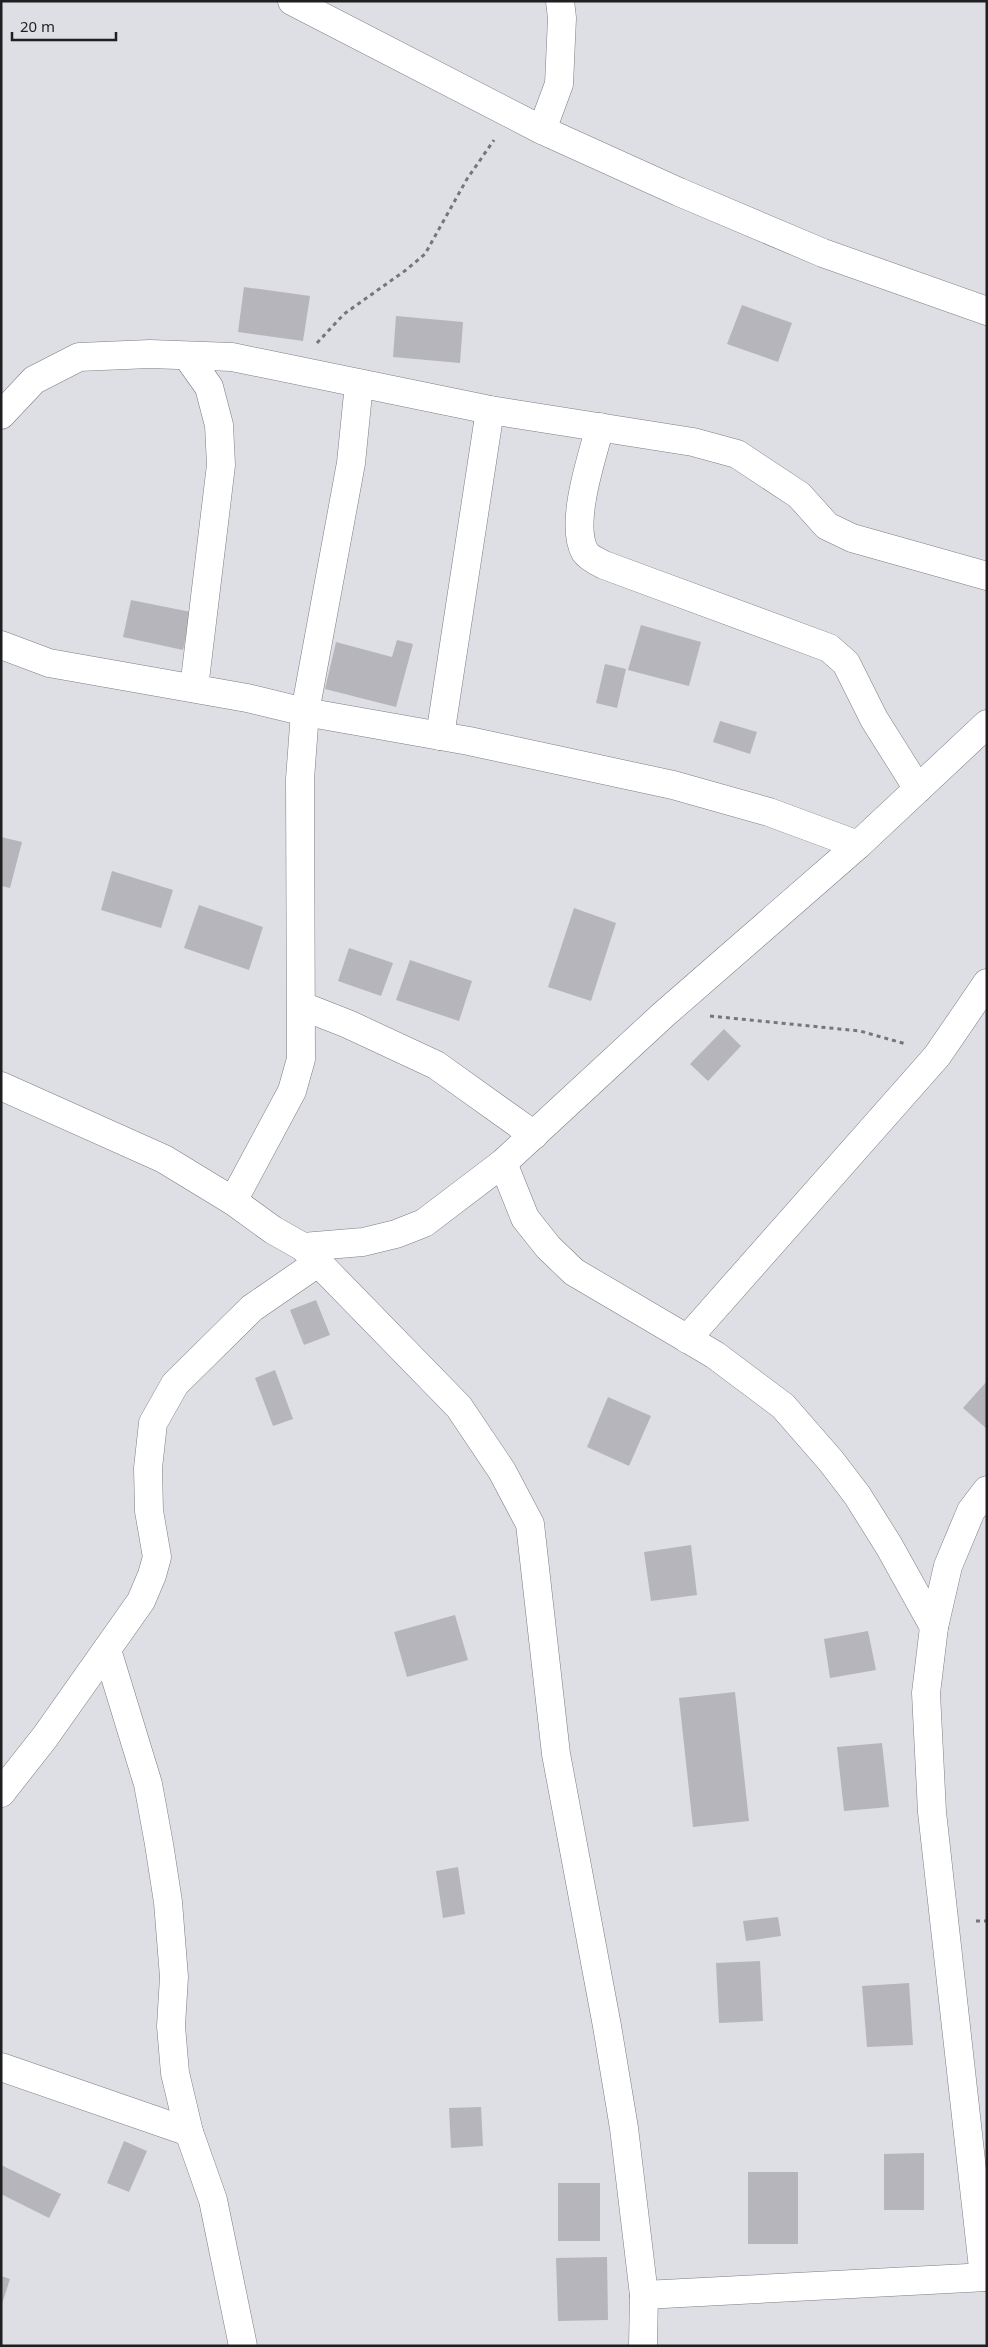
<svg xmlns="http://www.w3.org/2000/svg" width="988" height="2347" font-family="'Noto Sans',sans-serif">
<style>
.building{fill:#b5b5bb}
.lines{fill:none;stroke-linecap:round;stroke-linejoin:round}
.street-casing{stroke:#7c7d83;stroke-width:29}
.secondary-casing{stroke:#7c7d83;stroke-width:29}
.path{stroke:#75767a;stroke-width:3;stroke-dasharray:4 4;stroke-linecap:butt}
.street{stroke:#fff;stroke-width:28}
.secondary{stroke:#fff;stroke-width:28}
</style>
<rect width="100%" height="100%" fill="#dedfe5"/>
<g class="building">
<path d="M 244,287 L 310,296 L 303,341 L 238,332 Z"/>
<path d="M 742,305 L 792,323 L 778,362 L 727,344 Z"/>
<path d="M 396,316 L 463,322 L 460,363 L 393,357 Z"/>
<path d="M 131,600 L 191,612 L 183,650 L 123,637 Z"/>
<path d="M 641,625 L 701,642 L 689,686 L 628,670 Z"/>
<path d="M 397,640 L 413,644 L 396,707 L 325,689 L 336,642 L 392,657 Z"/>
<path d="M 605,664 L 626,669 L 617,708 L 596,703 Z"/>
<path d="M 720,721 L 757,732 L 750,754 L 713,742 Z"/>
<path d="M 1,837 L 22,842 L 10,888 L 1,886 Z"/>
<path d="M 112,871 L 173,890 L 161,928 L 101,910 Z"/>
<path d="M 199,905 L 263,927 L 249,970 L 184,948 Z"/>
<path d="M 574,908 L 616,923 L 591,1001 L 548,987 Z"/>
<path d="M 349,948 L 393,963 L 381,996 L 338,981 Z"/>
<path d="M 410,960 L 472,981 L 459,1021 L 396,1000 Z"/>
<path d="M 724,1029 L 741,1046 L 708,1081 L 690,1064 Z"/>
<path d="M 316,1300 L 330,1335 L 304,1345 L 290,1310 Z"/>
<path d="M 275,1370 L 293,1419 L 273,1426 L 255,1378 Z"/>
<path d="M 987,1381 L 987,1429 L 963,1408 Z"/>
<path d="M 608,1397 L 651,1416 L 629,1466 L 587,1447 Z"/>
<path d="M 691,1545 L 697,1595 L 651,1601 L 644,1552 Z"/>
<path d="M 455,1615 L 468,1660 L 407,1677 L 394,1632 Z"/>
<path d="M 868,1631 L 876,1670 L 830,1678 L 824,1639 Z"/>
<path d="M 735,1692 L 749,1821 L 693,1827 L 679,1698 Z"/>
<path d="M 882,1743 L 889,1807 L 844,1811 L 837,1747 Z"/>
<path d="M 458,1867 L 465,1914 L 443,1918 L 436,1871 Z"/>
<path d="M 778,1917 L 781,1936 L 746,1941 L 743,1921 Z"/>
<path d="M 760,1961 L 763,2021 L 719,2023 L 716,1963 Z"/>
<path d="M 909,1983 L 913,2045 L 867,2047 L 862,1986 Z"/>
<path d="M 481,2107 L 483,2146 L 451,2148 L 449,2108 Z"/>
<path d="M 124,2141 L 147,2151 L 129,2192 L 107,2183 Z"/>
<path d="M 924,2153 L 924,2210 L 884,2210 L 884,2154 Z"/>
<path d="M 1,2165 L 61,2194 L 49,2218 L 1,2194 Z"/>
<rect x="748" y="2172" width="50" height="72"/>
<rect x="558" y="2183" width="42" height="58"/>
<path d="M 607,2257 L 608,2320 L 558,2321 L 556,2258 Z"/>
<path d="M 1,2276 L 10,2279 L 2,2304 L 1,2304 Z"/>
</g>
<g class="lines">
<defs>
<g id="street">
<path d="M 542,130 L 559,84 L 562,18 L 560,1"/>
<path d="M 187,356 L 209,387 L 219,425 L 221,465 L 194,688"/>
<path d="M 1,415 L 34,380 L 79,357 L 150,354 L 232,357 L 490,410 L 693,442 L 737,454 L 799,495 L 827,526 L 852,538 L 987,576"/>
<path d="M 600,427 C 592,457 569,524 585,552 C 588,557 598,562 604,565 L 829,648 L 846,663 L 874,719 L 918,789"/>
<path d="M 1,645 L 49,663 L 247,698 L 305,712 L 469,741 L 673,785 L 769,812 L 858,845"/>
<path d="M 440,736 L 490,410"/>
<path d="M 302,1006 L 348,1024 L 436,1065 L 534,1135"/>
<path d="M 1,1086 L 164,1159 L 233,1201 L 273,1230 L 303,1247 L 363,1242 L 396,1234 L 424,1223 L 503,1163 L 663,1015 L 858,845 L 987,724"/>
<path d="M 503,1163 L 525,1218 L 548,1247 L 574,1272 L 715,1355 L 783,1406 L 831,1461 L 857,1495 L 889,1546 L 934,1627"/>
<path d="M 233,1201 L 292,1091 L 301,1059 L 300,779 L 305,712 L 351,463 L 359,384"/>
<path d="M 303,1247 L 459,1407 L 502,1471 L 530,1524 L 556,1754 L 607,2026 L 624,2128 L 644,2295 L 643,2346"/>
<path d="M 687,1339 L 937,1056 L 987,983"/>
<path d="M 107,1650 L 148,1784 L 159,1844 L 168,1902 L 174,1977 L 171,2026 L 175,2073 L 189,2132 L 213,2200 L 243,2346"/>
<path d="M 1,1793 L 45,1737 L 141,1601 L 152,1575 L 157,1557 L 149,1511 L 148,1468 L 153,1423 L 175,1384 L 252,1308 L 319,1262"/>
<path d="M 1,2067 L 189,2132"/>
<path d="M 984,2277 L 932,1812 L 926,1693 L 934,1627 L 948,1566 L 971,1511 L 987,1490"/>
<path d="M 644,2295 L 987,2277"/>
</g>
<path id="secondary" d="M 292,1 L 542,130 L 679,192 L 823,253 L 987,311"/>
</defs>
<use href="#street" class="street-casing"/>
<use href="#secondary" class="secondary-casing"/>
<g class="path">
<path d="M 317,343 L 344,314 L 406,270 L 425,254 L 467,179 L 494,140"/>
<path d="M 710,1016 L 860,1031 L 906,1044"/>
<path d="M 976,1921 L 987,1921"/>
</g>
<use href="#street" class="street"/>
<use href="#secondary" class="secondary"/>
</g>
<rect width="988" height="2347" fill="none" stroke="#1e1f21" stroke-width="5"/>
<path d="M12 32v8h104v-8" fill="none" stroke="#1e1f21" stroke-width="2.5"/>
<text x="20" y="32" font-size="15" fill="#1e1f21" stroke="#dedfe5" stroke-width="4" paint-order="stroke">20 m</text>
</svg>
